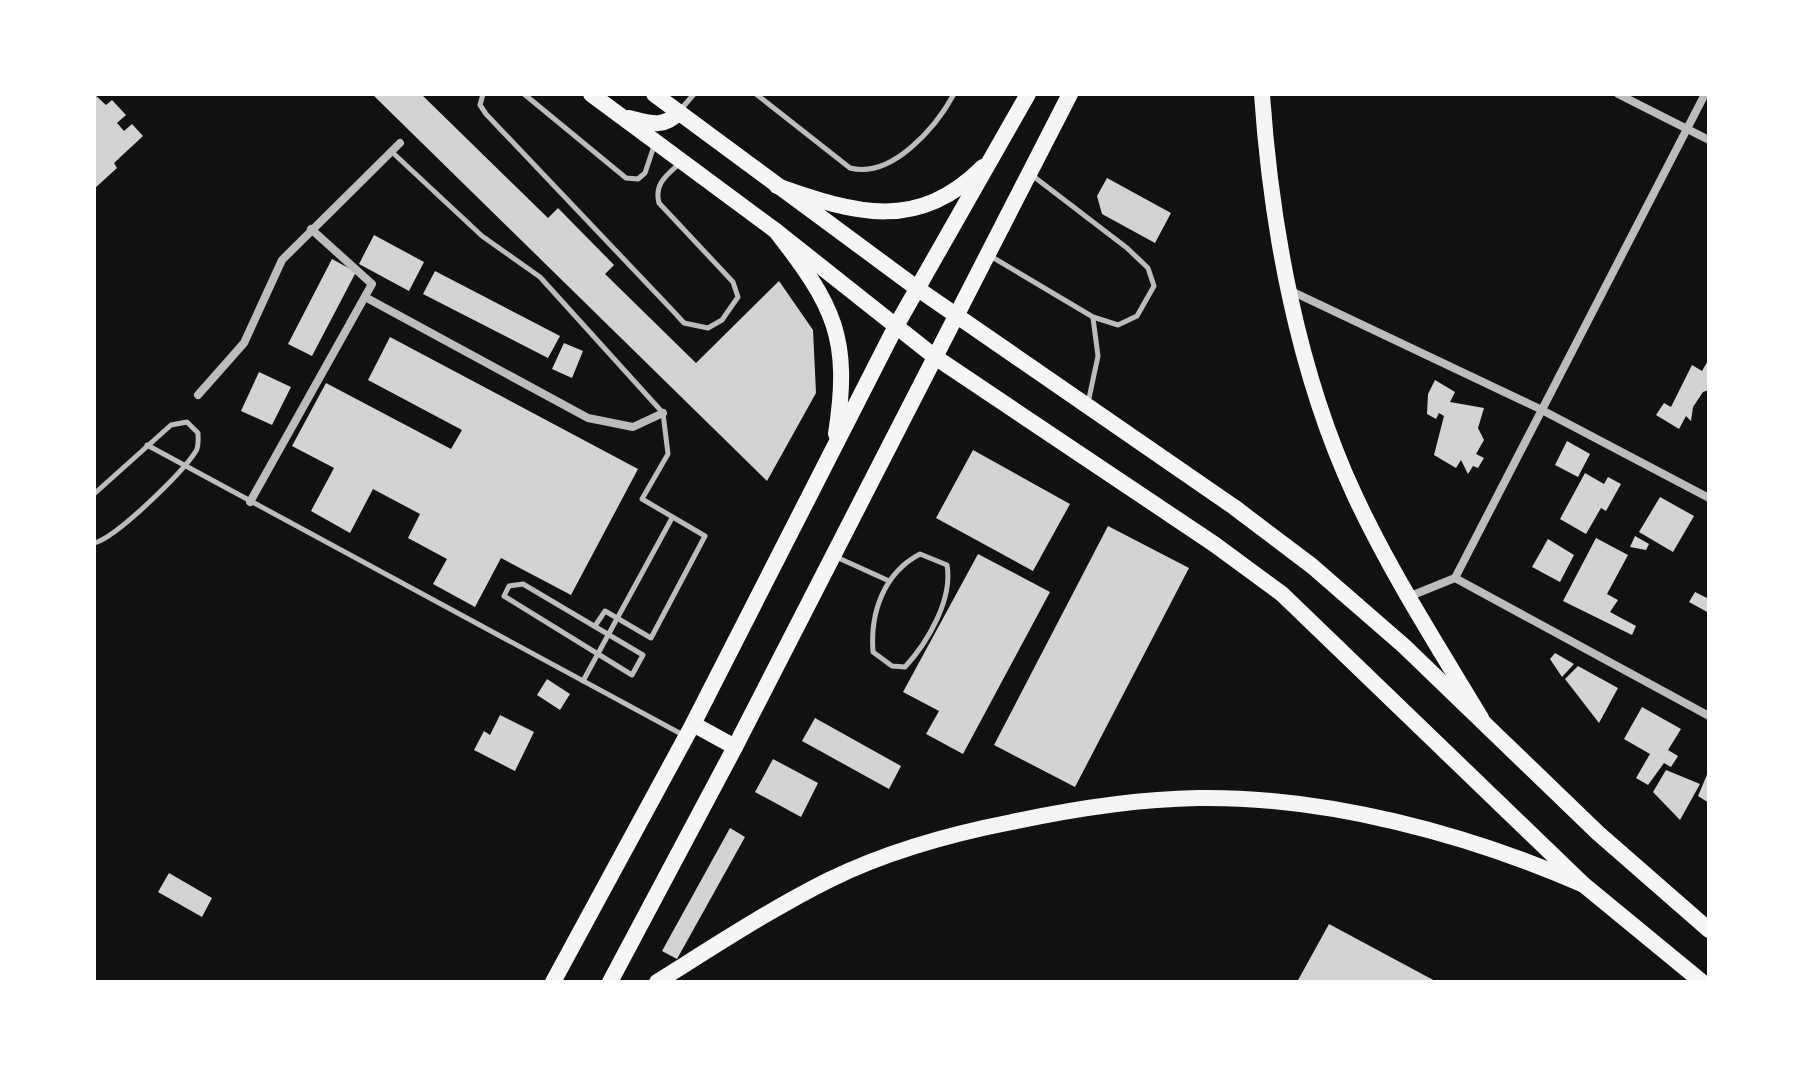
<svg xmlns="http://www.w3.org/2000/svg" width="1803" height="1076" font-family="'Asap Condensed',sans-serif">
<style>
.building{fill:#d3d3d3}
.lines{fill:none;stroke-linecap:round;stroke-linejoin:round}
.service{stroke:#bcbcbc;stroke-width:5}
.minor{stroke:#bcbcbc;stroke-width:8}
.secondary{stroke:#f5f5f5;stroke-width:16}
.primary{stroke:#f5f5f5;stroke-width:16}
</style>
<rect width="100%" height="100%" fill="#111"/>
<g class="building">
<path d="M 94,94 L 106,105 L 112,100 L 126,115 L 117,123 L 124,131 L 132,124 L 143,136 L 114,163 L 117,168 L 94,189 Z"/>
<path d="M 372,94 L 421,94 L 548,218 L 558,208 L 614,265 L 605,274 L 696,363 L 779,281 L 813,330 L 816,393 L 767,481 Z"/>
<path d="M 1107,178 L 1171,213 L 1155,243 L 1102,214 L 1097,196 Z"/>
<path d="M 374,235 L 424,262 L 409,291 L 359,264 Z"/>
<path d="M 332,259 L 356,272 L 312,356 L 288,344 Z"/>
<path d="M 435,271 L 560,336 L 548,358 L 423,294 Z"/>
<path d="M 390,337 L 638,469 L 571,595 L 501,558 L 475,607 L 433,584 L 447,559 L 408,538 L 420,514 L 373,489 L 350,533 L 311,511 L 334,468 L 292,446 L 326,383 L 451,449 L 462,430 L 368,380 Z"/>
<path d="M 564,343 L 583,351 L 572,378 L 552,369 Z"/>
<path d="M 1709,359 L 1709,390 L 1703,392 L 1693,407 L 1691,421 L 1686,416 L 1679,429 L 1656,415 L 1664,403 L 1671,407 L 1692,365 L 1702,371 Z"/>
<path d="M 259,372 L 291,387 L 272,425 L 241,411 Z"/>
<path d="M 1435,380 L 1455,392 L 1450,402 L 1484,408 L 1478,428 L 1484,440 L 1476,454 L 1484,458 L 1478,468 L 1473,466 L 1468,474 L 1461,460 L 1456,468 L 1434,455 L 1444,416 L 1439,413 L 1436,419 L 1427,414 L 1428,394 Z"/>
<path d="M 1567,441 L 1590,454 L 1578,477 L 1555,465 Z"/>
<path d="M 973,450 L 1070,504 L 1033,571 L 936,518 Z"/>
<path d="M 1585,473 L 1604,484 L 1608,477 L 1621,484 L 1606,511 L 1601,508 L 1586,534 L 1560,519 Z"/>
<path d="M 1660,497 L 1694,516 L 1673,552 L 1639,532 Z"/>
<path d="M 1108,526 L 1189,568 L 1075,787 L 994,745 Z"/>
<path d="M 1635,536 L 1649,544 L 1646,550 L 1630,547 Z"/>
<path d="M 1596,538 L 1628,555 L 1607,594 L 1618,600 L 1610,612 L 1636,626 L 1632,635 L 1563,601 Z"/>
<path d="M 1548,539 L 1574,555 L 1560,582 L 1532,567 Z"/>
<path d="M 978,554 L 1050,592 L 963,754 L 926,734 L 939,711 L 903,692 Z"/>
<path d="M 1695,592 L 1709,599 L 1709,613 L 1689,602 Z"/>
<path d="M 1555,653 L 1574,664 L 1562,677 L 1550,659 Z"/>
<path d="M 1578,666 L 1618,688 L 1599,723 L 1565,679 Z"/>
<path d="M 547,679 L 570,694 L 560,710 L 537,695 Z"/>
<path d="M 1642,707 L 1681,729 L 1668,750 L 1678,756 L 1671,767 L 1664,763 L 1648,785 L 1636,778 L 1650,754 L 1624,739 Z"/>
<path d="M 500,715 L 534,732 L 515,771 L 474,750 L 484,731 L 490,735 Z"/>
<path d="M 815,718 L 901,766 L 889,789 L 802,741 Z"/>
<path d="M 773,759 L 818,783 L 801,817 L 755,792 Z"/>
<path d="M 1666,770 L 1700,784 L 1680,820 L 1653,792 Z"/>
<path d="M 1709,770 L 1709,803 L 1698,796 Z"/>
<path d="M 730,828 L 745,837 L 677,959 L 662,951 Z"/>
<path d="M 169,873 L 212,898 L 202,917 L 158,892 Z"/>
<path d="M 1329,924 L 1437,982 L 1297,982 Z"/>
</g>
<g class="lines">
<g class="service">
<path d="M 483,94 L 480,105 L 486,114 L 674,312 L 684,323 L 708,328 L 722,320 L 738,297 L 733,282 L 659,203 C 654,184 666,176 679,164"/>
<path d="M 524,94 L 626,178 L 638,179 L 645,173 L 654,146"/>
<path d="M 756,94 L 850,168 C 892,179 936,127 954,94"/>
<path d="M 682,108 L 694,94"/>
<path d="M 392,152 L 482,236 L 540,277 L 663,413 L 668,454 L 642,499 L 705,536 L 651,638 L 605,611 L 595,626"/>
<path d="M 992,257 L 1093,317 L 1118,325 L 1137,316 L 1154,286 L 1148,268 L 1127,248 L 1033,176"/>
<path d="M 1088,403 L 1098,356 L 1093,318"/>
<path d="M 147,445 L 685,736"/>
<path d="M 94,494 L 171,425 L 187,422 L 198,433 C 198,440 199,446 196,451 C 183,472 116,538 94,543"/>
<path d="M 920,554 L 947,565 C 953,599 928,642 905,667 L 892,666 L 873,652 C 870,612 884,573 920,554 Z"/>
<path d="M 834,556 L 887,580"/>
<path d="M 523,584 L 643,655 L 632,675 L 504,596 L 509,586 Z"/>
<path d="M 583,681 L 672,518"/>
</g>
<g class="minor">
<path d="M 1618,94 L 1709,140"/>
<path d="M 1289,290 L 1540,409 L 1709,498"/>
<path d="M 365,297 L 588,418 L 633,427 L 663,413"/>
<path d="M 198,395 L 244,343 L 282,260 L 400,143"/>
<path d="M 250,502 L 372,284 L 311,229"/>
<path d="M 1455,578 L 1709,716"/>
<path d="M 1408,597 L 1455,578 L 1705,94"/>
</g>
<g class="secondary">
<path d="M 591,94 L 776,231 L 935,357 L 1214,544 L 1282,594 L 1584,885 L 1702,982"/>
<path d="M 654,94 L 918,289 L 1234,507 L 1312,566 L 1404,646 L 1598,833 L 1709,930"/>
<path d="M 629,118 C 650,123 663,129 679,112"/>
</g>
<g class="primary">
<path d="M 1262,94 C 1271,227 1298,374 1355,496 C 1391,573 1437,645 1481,718"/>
<path d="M 777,186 C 856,214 918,232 983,167"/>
<path d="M 776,231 C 834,306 851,337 836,434"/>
<path d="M 693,724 L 735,747"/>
<path d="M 553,982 L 693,724 L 896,326 L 1028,94"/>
<path d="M 610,982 L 735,747 L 1070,94"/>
<path d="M 657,982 C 713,947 769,910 829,880 C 886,852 950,834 1012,822 C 1073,809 1136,799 1198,798 C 1326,796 1468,834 1584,885"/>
</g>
</g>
<rect width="1803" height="1076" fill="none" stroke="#ffffff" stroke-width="192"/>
</svg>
